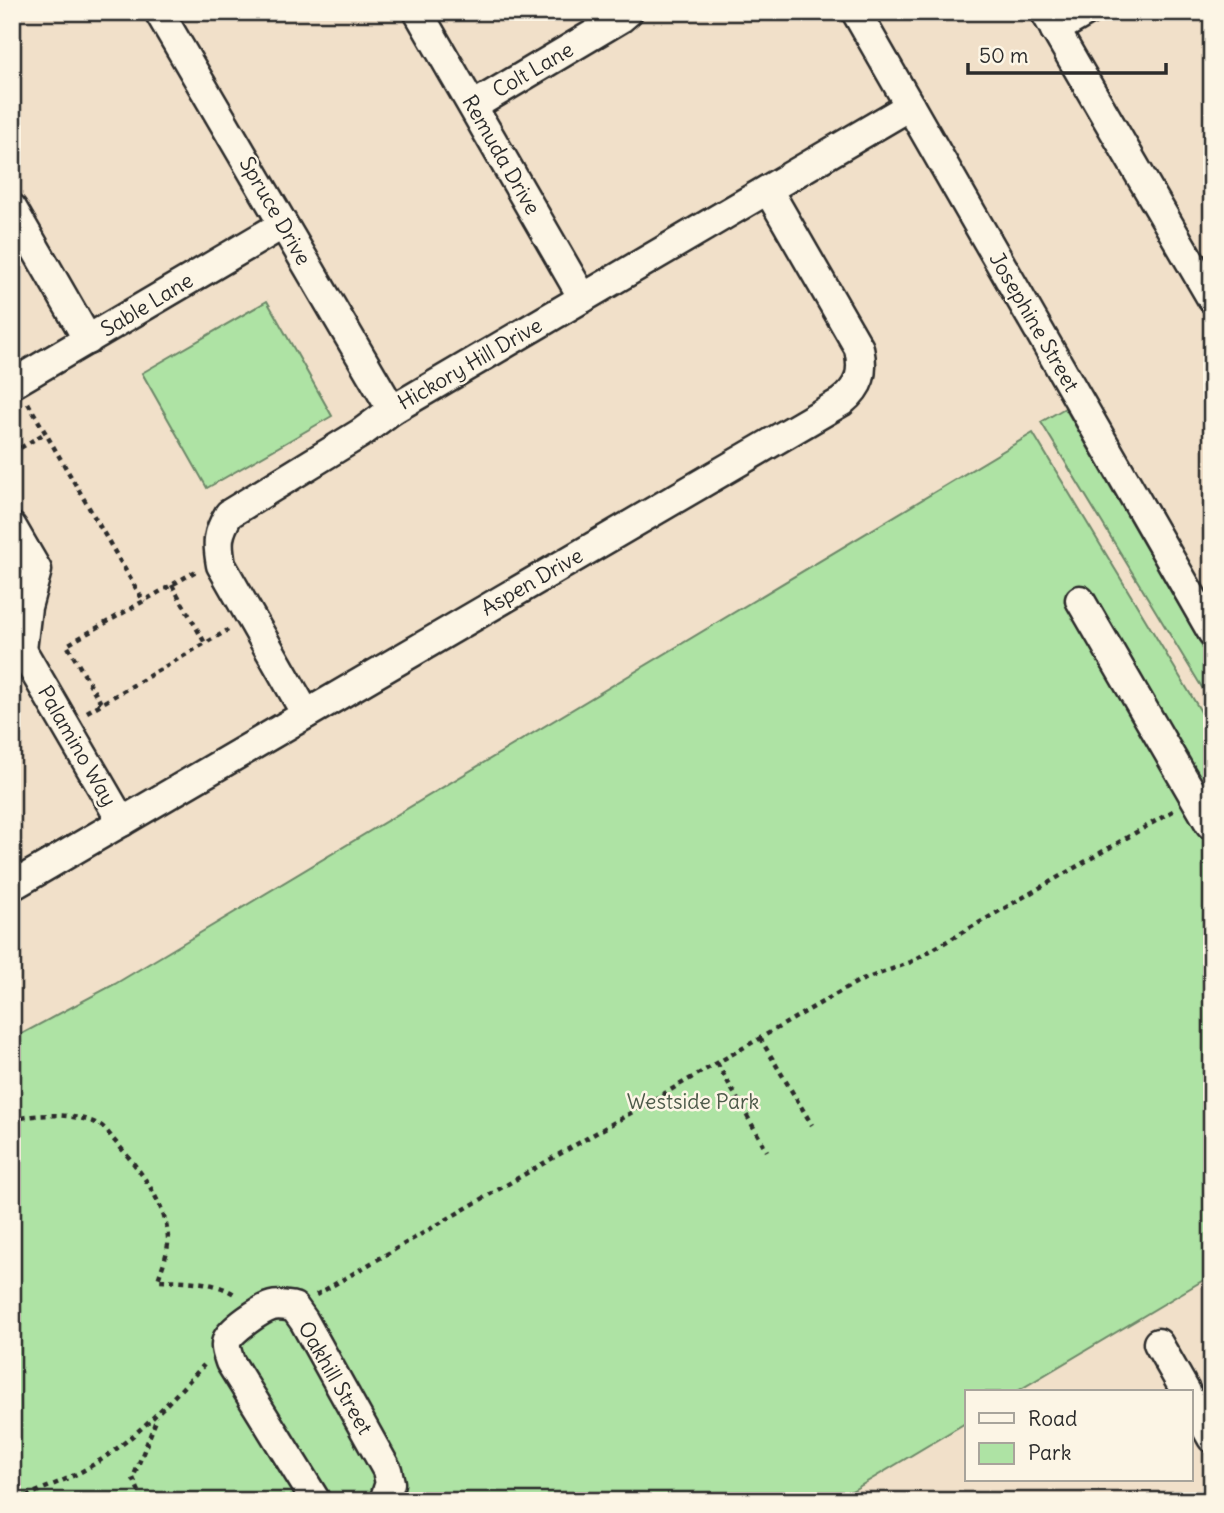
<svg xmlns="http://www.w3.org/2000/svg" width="1224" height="1513" font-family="Delius,sans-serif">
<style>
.green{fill:#aee3a4;stroke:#6c8768;stroke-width:2}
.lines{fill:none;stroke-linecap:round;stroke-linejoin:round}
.minor-casing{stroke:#2b2b2b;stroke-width:33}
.path{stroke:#2b2b2b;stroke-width:4.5;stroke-dasharray:5 5;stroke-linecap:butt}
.minor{stroke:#fcf5e5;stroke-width:28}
.labels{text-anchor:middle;stroke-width:5;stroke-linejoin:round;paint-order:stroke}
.street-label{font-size:21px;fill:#2b2b2b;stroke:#fcf5e5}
.park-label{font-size:21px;fill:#4c5949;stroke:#fcf5e5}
</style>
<rect width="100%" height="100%" fill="#f1e0c9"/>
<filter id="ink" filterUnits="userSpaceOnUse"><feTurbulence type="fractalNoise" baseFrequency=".0143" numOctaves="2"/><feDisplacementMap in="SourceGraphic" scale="14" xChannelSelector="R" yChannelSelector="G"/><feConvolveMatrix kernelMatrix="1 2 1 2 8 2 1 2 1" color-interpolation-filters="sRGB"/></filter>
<g filter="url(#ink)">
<g class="green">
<path d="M 267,301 L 332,416 L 207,488 L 142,373 Z"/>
<path d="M 1065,408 L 1212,663 L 1212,704 L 1041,422 Z"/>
<path d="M 1033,433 L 1212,730 L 1212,1275 L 1016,1392 L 967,1392 L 967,1422 L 835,1501 L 12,1501 L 12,1039 L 115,984 Z"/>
</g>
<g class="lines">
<defs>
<g id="minor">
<path d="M 159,12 L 392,410"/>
<path d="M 418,12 L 583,298"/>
<path d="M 856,12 L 1212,632"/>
<path d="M 1045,12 L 1212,299"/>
<path d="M 1055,30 L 1086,12"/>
<path d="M 473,106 L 621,18 L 628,12"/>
<path d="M 12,208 L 88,340"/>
<path d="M 12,384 L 282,225"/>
<path d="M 12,527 L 37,570 L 27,607 L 22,650"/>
<path d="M 1080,600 L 1210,824"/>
<path d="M 12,633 L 122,822"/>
<path d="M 306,714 L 221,565 C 217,543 217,534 229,514 L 361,433 L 392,410 L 910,106"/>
<path d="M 12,886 L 841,402 C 861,386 864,372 859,348 L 768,190"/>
<path d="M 1158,1343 L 1186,1392"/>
<path d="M 1191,1401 L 1212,1438"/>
<path d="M 316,1501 L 230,1362 C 228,1355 224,1347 227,1340 C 231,1330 261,1309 272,1306 C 279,1304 287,1306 294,1307 L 304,1321 L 387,1470 L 390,1483 L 384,1501"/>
</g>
</defs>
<use href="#minor" class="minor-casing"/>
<g class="path">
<path d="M 28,403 L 144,602"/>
<path d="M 12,453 L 45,433"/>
<path d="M 172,585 L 205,643"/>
<path d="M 101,703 L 67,645 L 196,571"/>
<path d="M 87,712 L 228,630"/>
<path d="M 760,1038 L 812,1125"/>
<path d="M 717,1063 L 767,1151"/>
<path d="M 12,1120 C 37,1113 74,1113 98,1124 C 104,1126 109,1134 113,1139 C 136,1165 166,1201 168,1238 C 169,1251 162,1267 158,1280 C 183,1281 216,1280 237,1296"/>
<path d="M 316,1295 L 857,982 L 911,962 L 1173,811"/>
<path d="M 17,1501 C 40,1489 65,1481 86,1469 C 133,1442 167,1404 204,1365"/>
<path d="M 143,1501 L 133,1478 L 157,1418"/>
</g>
<use href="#minor" class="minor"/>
</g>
</g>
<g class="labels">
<g class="street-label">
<text transform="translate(533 70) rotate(-30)" y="7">Colt Lane</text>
<text transform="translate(501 155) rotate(60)" y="7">Remuda Drive</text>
<text transform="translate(275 211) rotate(60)" y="7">Spruce Drive</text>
<text transform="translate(147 305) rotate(-31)" y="7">Sable Lane</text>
<text transform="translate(1034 322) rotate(60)" y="7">Josephine Street</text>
<text transform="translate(470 364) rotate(-30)" y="7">Hickory Hill Drive</text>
<text transform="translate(532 582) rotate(-30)" y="7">Aspen Drive</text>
<text transform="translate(77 746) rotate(60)" y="7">Palamino Way</text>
<text transform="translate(335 1378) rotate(60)" y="7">Oakhill Street</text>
</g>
<g class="park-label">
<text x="693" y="1109">Westside Park</text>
</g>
</g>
<rect width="1224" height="1513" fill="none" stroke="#fcf5e5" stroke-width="42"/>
<rect x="21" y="21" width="1182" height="1471" fill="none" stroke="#2b2b2b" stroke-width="2.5" filter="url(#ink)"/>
<rect x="965" y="1390" width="228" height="91" fill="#fcf5e5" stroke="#a8a49b" stroke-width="2"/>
<rect x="979" y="1413" width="35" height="10" fill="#fcf5e5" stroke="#a8a49b" stroke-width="2"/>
<text x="1028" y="1426" font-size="21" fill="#2b2b2b">Road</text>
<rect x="979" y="1443" width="35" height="21" fill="#aee3a4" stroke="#a8a49b" stroke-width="2"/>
<text x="1028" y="1460" font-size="21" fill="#2b2b2b">Park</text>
<path d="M968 63v10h198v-10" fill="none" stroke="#2b2b2b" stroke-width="3.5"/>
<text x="979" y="63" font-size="21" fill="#2b2b2b" stroke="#fcf5e5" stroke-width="5" paint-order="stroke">50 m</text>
</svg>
